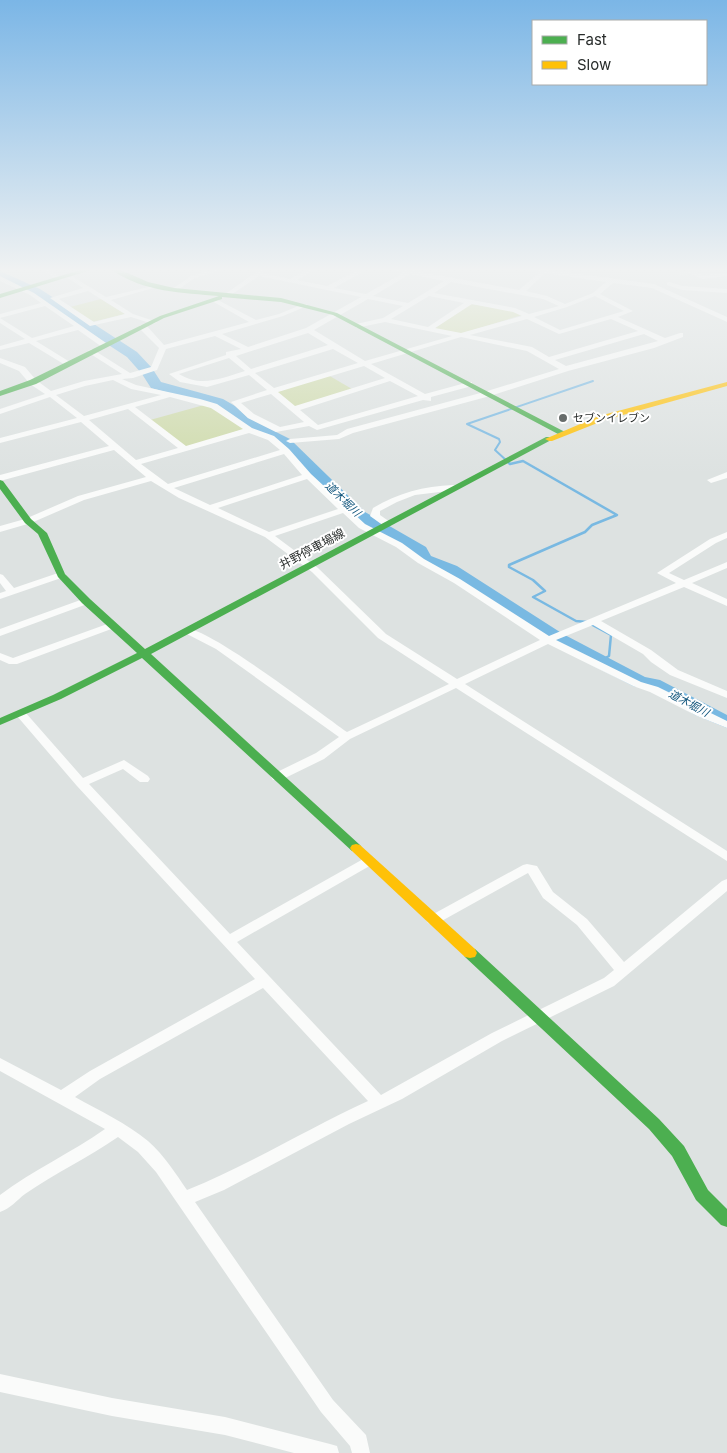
<svg xmlns="http://www.w3.org/2000/svg" width="727" height="1453" font-family="Inter,'Noto Sans JP',sans-serif">
<style>
.green{fill:#cfdbab}
.lines{fill:none;stroke-linecap:round;stroke-linejoin:round}
.stream-far1{stroke:#79b9e2;stroke-width:2}
.stream{stroke:#79b9e2;stroke-width:2.5}
.river{fill:#79b9e2;fill-rule:evenodd}
.street{fill:#fafbfa;fill-rule:evenodd}
.fast{fill:#4caf50;fill-rule:evenodd}
.slow{fill:#ffc107;fill-rule:evenodd}
.poi-dot{fill:#676c6b;stroke:#fff;stroke-width:2}
.labels{text-anchor:middle;stroke-width:4;stroke-linejoin:round;paint-order:stroke}
.far-poi-label{font-size:11px;fill:#282c2b;stroke:#fff;text-anchor:start}
.far-water-label{font-size:11px;font-style:italic;fill:#12567d;stroke:#fff}
.street-label{font-size:12px;fill:#282c2b;stroke:#fff}
</style>
<rect width="100%" height="100%" fill="#dde2e1"/>
<g class="green">
<path d="M 101,299 L 125,314 L 92,322 L 70,307 Z"/>
<path d="M 470,304 L 510,310 L 522,315 L 460,334 L 434,329 Z"/>
<path d="M 328,375 L 352,389 L 297,406 L 294,406 L 277,392 Z"/>
<path d="M 204,405 L 223,413 L 244,429 L 188,447 L 184,446 L 150,420 Z"/>
</g>
<g class="lines">
<path class="stream-far1" d="M 507,461 L 495,450 L 500,442 L 499,439 L 467,424 L 593,381"/>
<path class="stream" d="M 506,460 L 510,464 L 523,461 L 617,515 L 592,525 L 585,532 L 509,565 L 509,567 L 533,580 L 545,591 L 533,597 L 576,621 L 587,622 L 611,635 L 609,656 L 600,661"/>
<path class="river" d="M 0,271 L 40,289 L 137,352 L 152,368 L 161,382 L 223,399 L 235,406 L 248,418 L 290,439 L 365,512 L 426,547 L 431,556 L 457,566 L 563,634 L 645,677 L 660,680 L 727,715 L 727,728 L 695,715 L 663,696 L 648,689 L 633,686 L 586,662 L 551,642 L 445,574 L 419,563 L 414,554 L 353,518 L 280,445 L 238,424 L 225,412 L 213,405 L 151,388 L 142,374 L 127,357 L 32,295 L 0,279 Z"/>
<g class="street">
<path d="M 42,270 L 50,270 L 63,279 L 58,280 Z"/>
<path d="M 211,270 L 222,270 L 195,278 L 176,291 L 171,290 L 191,276 Z"/>
<path d="M 259,270 L 265,270 L 263,273 L 290,279 L 306,270 L 314,270 L 297,280 L 327,286 L 358,270 L 366,270 L 334,288 L 366,294 L 403,273 L 393,270 L 416,270 L 415,271 L 519,290 L 539,273 L 531,270 L 551,270 L 654,284 L 727,317 L 727,322 L 725,321 L 652,288 L 613,283 L 600,294 L 633,311 L 618,317 L 665,338 L 680,333 L 683,333 L 683,337 L 654,348 L 568,371 L 490,396 L 353,433 L 339,439 L 290,443 L 286,441 L 290,439 L 337,435 L 347,429 L 484,392 L 559,369 L 527,351 L 461,337 L 371,364 L 425,394 L 469,382 L 472,382 L 472,386 L 431,397 L 431,401 L 423,400 L 317,430 L 309,426 L 276,432 L 248,418 L 231,402 L 267,390 L 249,375 L 207,387 L 180,382 L 169,374 L 226,355 L 226,352 L 241,349 L 215,336 L 166,349 L 157,370 L 133,378 L 122,379 L 136,385 L 200,399 L 217,404 L 252,428 L 274,436 L 289,449 L 311,474 L 365,524 L 402,543 L 424,559 L 460,579 L 549,636 L 676,583 L 657,573 L 710,539 L 727,532 L 727,538 L 716,543 L 669,573 L 684,580 L 727,562 L 727,568 L 692,583 L 727,599 L 727,606 L 684,587 L 601,621 L 651,650 L 678,670 L 727,691 L 727,698 L 670,675 L 651,662 L 643,654 L 593,625 L 556,640 L 641,682 L 658,687 L 727,721 L 727,728 L 697,716 L 650,692 L 633,686 L 548,644 L 465,684 L 727,851 L 727,861 L 456,688 L 350,739 L 324,759 L 281,780 L 273,780 L 271,777 L 273,774 L 316,753 L 339,737 L 216,649 L 185,633 L 184,631 L 185,629 C 205,624 324,716 347,732 L 449,684 L 378,638 L 312,572 L 265,537 L 179,498 L 151,481 L 84,500 L 31,523 L 0,532 L 0,526 L 25,519 L 78,496 L 146,477 L 114,450 L 0,481 L 0,475 L 109,446 L 81,422 L 0,443 L 0,438 L 77,418 L 50,397 L 0,414 L 0,409 L 45,394 L 30,384 L 19,371 L 0,363 L 0,358 L 25,367 L 36,380 L 51,391 L 84,381 L 122,374 L 89,353 L 88,351 L 92,349 L 130,373 L 151,367 L 159,348 L 140,329 L 140,325 L 146,325 L 164,345 L 249,322 L 212,301 L 212,299 L 216,299 L 256,320 L 279,314 L 303,304 L 307,304 L 307,306 L 283,316 L 222,334 L 248,347 L 306,328 L 361,297 L 259,276 L 228,297 L 224,297 L 224,295 ZM 545,273 L 606,282 L 593,293 L 565,304 L 547,296 L 526,291 ZM 410,274 L 444,281 L 408,303 L 373,296 ZM 451,282 L 543,299 L 559,306 L 529,314 L 515,308 L 434,293 ZM 429,296 L 464,303 L 428,327 L 391,319 ZM 595,296 L 624,311 L 560,330 L 534,317 L 567,307 ZM 368,299 L 403,306 L 383,318 L 356,324 L 356,328 L 385,322 L 452,336 L 365,361 L 314,330 ZM 472,304 L 513,312 L 522,316 L 461,333 L 435,328 ZM 527,319 L 559,334 L 611,319 L 638,331 L 549,357 L 532,347 L 470,335 ZM 308,333 L 328,345 L 251,369 L 236,356 ZM 644,334 L 658,341 L 566,366 L 555,360 ZM 333,349 L 358,363 L 274,388 L 255,373 ZM 229,358 L 245,371 C 221,378 202,388 179,374 ZM 364,366 L 385,378 L 295,406 L 278,392 ZM 113,380 L 131,389 L 161,395 L 84,416 L 56,395 L 85,386 ZM 390,381 L 418,396 L 318,425 L 300,410 ZM 271,394 L 304,422 L 280,427 L 254,414 L 241,403 ZM 170,397 L 211,408 L 243,429 L 186,446 L 135,407 ZM 128,409 L 178,448 L 136,460 L 89,420 ZM 249,433 L 268,440 L 280,450 L 168,484 L 141,464 ZM 284,454 L 302,475 L 210,505 L 174,488 ZM 307,479 L 338,509 L 269,532 L 218,508 ZM 343,513 L 359,528 L 396,547 L 418,563 L 454,583 L 540,640 L 457,679 L 386,634 L 318,568 L 275,536 Z"/>
<path d="M 693,270 L 703,275 L 725,273 L 727,274 L 727,276 L 702,279 L 691,274 L 680,275 L 677,273 Z"/>
<path d="M 66,275 L 70,275 L 106,297 L 157,285 L 157,287 L 111,300 L 133,314 L 157,322 L 153,324 L 131,317 L 90,326 L 50,298 L 83,288 L 66,277 ZM 88,291 L 125,314 L 94,322 L 59,299 Z"/>
<path d="M 0,276 L 34,293 L 109,345 L 102,347 L 78,330 L 36,341 L 70,362 L 71,364 L 67,366 L 29,343 L 0,350 L 0,346 L 25,339 L 0,323 L 0,314 L 41,303 L 30,295 L 0,281 ZM 45,306 L 74,326 L 32,338 L 0,318 Z"/>
<path d="M 669,282 L 683,286 L 727,289 L 727,293 L 682,290 L 667,285 L 667,283 Z"/>
<path d="M 727,472 L 727,478 L 711,483 L 707,480 Z"/>
<path d="M 453,485 L 456,486 L 456,490 L 415,495 L 397,502 L 380,511 L 380,515 L 390,522 L 390,526 L 384,526 L 370,516 L 373,508 C 398,493 424,486 453,485 Z"/>
<path d="M 61,572 L 64,573 L 66,575 L 64,577 L 0,599 L 0,593 L 6,591 L 0,583 L 0,574 L 3,575 L 14,588 Z"/>
<path d="M 86,598 L 91,601 L 90,603 L 0,636 L 0,629 Z"/>
<path d="M 110,623 L 115,626 L 114,628 L 17,664 L 9,664 L 0,660 L 0,653 L 13,658 Z"/>
<path d="M 21,711 L 25,712 L 83,778 L 124,760 L 148,776 L 150,779 L 148,782 L 140,782 L 123,769 L 89,784 L 230,934 L 365,858 L 373,858 L 375,861 L 373,864 L 237,942 L 381,1095 L 492,1033 L 604,978 L 614,970 L 577,925 L 543,898 L 528,873 L 438,923 L 433,925 L 428,923 L 426,920 L 428,917 L 523,865 L 527,864 L 537,866 L 553,892 L 587,919 L 624,962 L 722,881 L 727,879 L 727,891 L 614,986 L 502,1041 L 402,1099 L 349,1124 L 224,1190 L 195,1202 L 333,1400 L 366,1435 L 370,1453 L 352,1453 L 350,1446 L 321,1412 L 156,1172 L 138,1152 L 118,1137 C 88,1158 55,1173 25,1194 C 17,1200 10,1209 0,1212 L 0,1195 C 33,1170 71,1153 105,1129 L 0,1071 L 0,1058 L 61,1090 L 90,1071 L 255,979 L 77,786 L 17,716 L 15,714 L 17,712 ZM 263,988 L 368,1101 C 307,1129 249,1165 187,1190 C 176,1174 164,1155 148,1141 C 126,1123 100,1111 75,1097 L 100,1079 Z"/>
<path d="M 0,1374 L 112,1398 L 225,1417 L 330,1444 L 337,1446 L 339,1453 L 294,1453 L 225,1435 L 112,1416 L 0,1392 Z"/>
</g>
<g class="fast">
<path d="M 80,270 L 91,270 L 0,298 L 0,294 Z"/>
<path d="M 112,270 L 121,270 L 148,282 L 174,288 L 281,298 L 337,313 L 565,432 L 558,434 L 333,315 L 281,302 L 222,297 L 222,299 L 164,318 L 36,384 L 0,396 L 0,391 L 30,380 L 160,316 L 219,296 C 183,293 143,292 112,270 Z"/>
<path d="M 546,437 L 549,437 L 553,439 L 151,654 L 360,845 L 362,848 L 360,851 L 352,851 L 142,658 L 61,699 L 0,725 L 0,718 L 53,695 L 137,653 L 82,603 L 58,577 L 38,534 L 25,523 L 0,489 L 0,480 L 3,481 L 31,519 L 47,533 L 65,574 L 90,599 L 145,649 Z"/>
<path d="M 470,948 L 475,949 L 659,1119 L 684,1146 L 708,1190 L 727,1209 L 727,1227 L 721,1225 L 696,1200 L 672,1156 L 649,1129 L 465,957 L 463,953 L 465,949 Z"/>
</g>
<g class="slow">
<path d="M 727,382 L 727,386 L 605,420 L 552,441 L 549,441 L 545,439 L 599,416 Z"/>
<path d="M 356,844 L 360,845 L 475,949 L 477,953 L 475,957 L 470,958 L 465,957 L 352,851 L 350,848 L 352,845 Z"/>
</g>
</g>
<linearGradient id="sky" x2="0" y2="1"><stop stop-color="#7bb6e6"/><stop offset="0.57" stop-color="#f0f2f2"/><stop offset="1" stop-color="#f0f2f2" stop-opacity="0"/></linearGradient>
<rect width="727" height="474" fill="url(#sky)"/>
<circle class="poi-dot" cx="563" cy="418" r="5"/>
<g class="labels">
<g class="far-poi-label">
<text x="573" y="422">セブンイレブン</text>
</g>
<g class="far-water-label">
<text transform="translate(343 499) rotate(44)" y="4">道木堀川</text>
<text transform="translate(689 703) rotate(28)" y="4">道木堀川</text>
</g>
<g class="street-label">
<text transform="translate(312 549) rotate(-28)" y="4">井野停車場線</text>
</g>
</g>
<rect x="532" y="20" width="175" height="65" fill="#ffffff" stroke="#a9abaa"/>
<rect x="542" y="36" width="25" height="8" fill="#4caf50" stroke="#a9abaa"/>
<text x="577" y="45" font-size="15" fill="#282c2b">Fast</text>
<rect x="542" y="61" width="25" height="8" fill="#ffc107" stroke="#a9abaa"/>
<text x="577" y="70" font-size="15" fill="#282c2b">Slow</text>
</svg>
